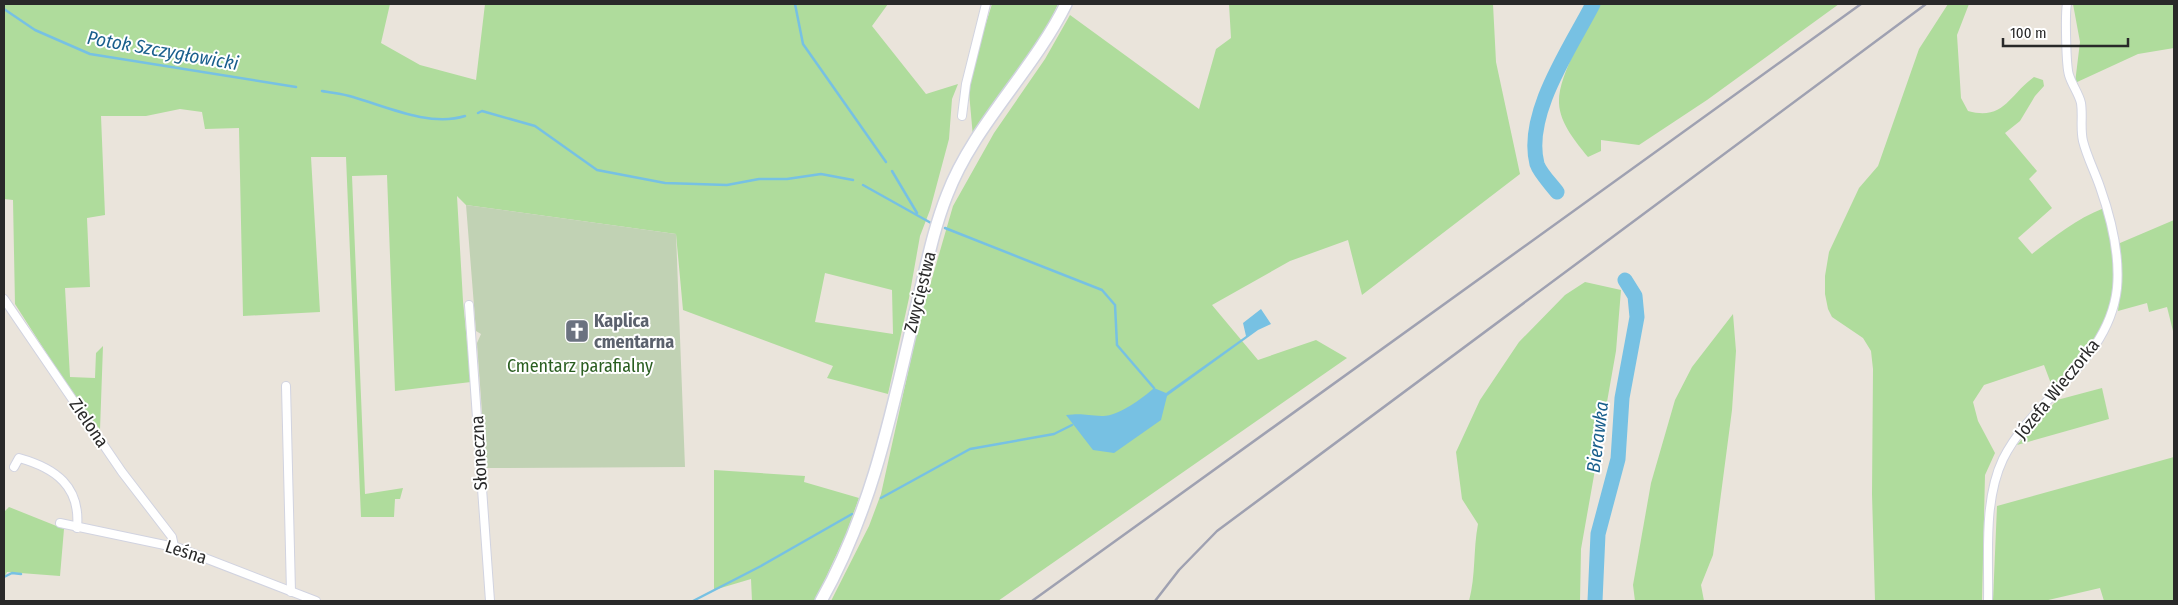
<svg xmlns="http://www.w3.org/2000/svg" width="2178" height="605" font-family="'Fira Sans Condensed',sans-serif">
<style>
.green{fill:#afdc9c;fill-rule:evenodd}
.cemetery{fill:#c1d2b4}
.water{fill:#77c1e3}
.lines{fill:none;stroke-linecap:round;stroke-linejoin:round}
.stream{stroke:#77c1e3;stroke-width:2.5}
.river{stroke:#77c1e3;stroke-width:15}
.minor-casing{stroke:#d1d3e0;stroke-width:10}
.secondary-casing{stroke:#d1d3e0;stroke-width:14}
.minor{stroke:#fff;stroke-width:8}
.secondary{stroke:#fff;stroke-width:11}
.rail{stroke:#9fa1b1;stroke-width:2.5}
.labels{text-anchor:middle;stroke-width:4;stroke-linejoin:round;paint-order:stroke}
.street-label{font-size:18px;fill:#292929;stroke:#fff}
.worship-label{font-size:18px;font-weight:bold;fill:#5b616d;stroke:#fff;text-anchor:start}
.park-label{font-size:18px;fill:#2a5e20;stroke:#fff}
.water-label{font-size:19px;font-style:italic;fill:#195f8c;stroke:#fff}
</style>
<rect width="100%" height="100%" fill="#eae4db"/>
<g class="green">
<path d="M 4,4 L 390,4 L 381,43 L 420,65 L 476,80 L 485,4 L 888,4 L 872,26 L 926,94 L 958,84 L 952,99 L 949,139 L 930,210 L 920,236 L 909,298 L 888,394 L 827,378 L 833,366 L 683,310 L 676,234 L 466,205 L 457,196 L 463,301 L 471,382 L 395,391 L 387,175 L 352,176 L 365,494 L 403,488 L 400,499 L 395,499 L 394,517 L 361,517 L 346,157 L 311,157 L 320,312 L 243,316 L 239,128 L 205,129 L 202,112 L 180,109 L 146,116 L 101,116 L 105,215 L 87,218 L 90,287 L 65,288 L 70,377 L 95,378 L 96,353 L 103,346 L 100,430 L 72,393 L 15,304 L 13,200 L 4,199 ZM 825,273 L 892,290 L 893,334 L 815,322 Z"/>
<path d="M 992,4 L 1058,4 L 1036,51 L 973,137 L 968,81 Z"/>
<path d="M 1229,4 L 1493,4 L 1496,62 L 1520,174 L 1362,295 L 1348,240 L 1290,261 L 1212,305 L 1258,360 L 1316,340 L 1347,358 L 998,601 L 831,601 L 869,526 L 881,494 L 918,327 L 953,206 L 994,133 L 1045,59 L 1070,15 L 1199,109 L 1216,49 L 1231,38 Z"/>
<path d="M 1600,4 L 1839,4 L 1707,100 L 1639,145 L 1601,140 L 1601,151 L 1588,157 C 1576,142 1560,124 1559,103 C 1558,74 1587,30 1600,4 Z"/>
<path d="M 1948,4 L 1969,4 L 1957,35 L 1961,98 L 1968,111 C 2004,121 2009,95 2034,77 L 2043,80 L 2044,86 L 2035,96 L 2020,121 L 2005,133 L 2037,171 L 2029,179 L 2052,208 L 2018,238 L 2032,254 C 2055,236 2076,219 2104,208 C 2115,253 2122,300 2093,341 C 2081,358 2066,373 2053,389 L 2044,365 L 1984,385 L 1973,402 L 1978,421 L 1995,453 L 1985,475 L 1982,601 L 1875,601 L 1872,494 L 1873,369 L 1871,351 L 1863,338 L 1832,317 L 1828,309 L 1825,294 L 1825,276 L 1829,252 L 1859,188 L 1878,166 L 1919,49 Z"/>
<path d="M 2073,4 L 2174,4 L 2174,48 L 2138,54 L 2075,83 L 2080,42 Z"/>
<path d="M 2174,220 L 2174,330 L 2173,331 L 2167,307 L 2149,312 L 2147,303 L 2118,311 L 2121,283 L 2120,243 Z"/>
<path d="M 1585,282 L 1621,290 L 1616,351 L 1581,549 L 1580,601 L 1469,601 C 1476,575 1473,550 1478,524 L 1462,499 L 1456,452 L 1480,400 L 1519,342 L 1565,295 Z"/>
<path d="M 1733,314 L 1736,351 L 1732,410 L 1713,555 L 1701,585 L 1704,601 L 1635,601 L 1633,585 L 1651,483 L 1675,400 L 1692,367 Z"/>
<path d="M 2102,388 L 2109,419 L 2017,445 L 2057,400 Z"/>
<path d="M 2174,457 L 2174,601 L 2104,601 L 2100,588 L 2044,601 L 1993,601 L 1997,506 Z"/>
<path d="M 714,470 L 805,476 L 804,482 L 859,498 L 846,534 L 815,601 L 752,601 L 751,579 L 714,590 Z"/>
<path d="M 9,507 L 64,529 L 60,576 L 7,572 L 4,578 L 4,512 Z"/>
</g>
<path class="cemetery" d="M 466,205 L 676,234 L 685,467 L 486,468 L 477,343 L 481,334 L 476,331 Z"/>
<path class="water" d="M 1261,309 L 1271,324 L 1258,330 L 1167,396 L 1161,420 L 1114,453 L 1093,450 L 1066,415 C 1082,413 1086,415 1102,416 C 1117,417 1143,398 1154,388 L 1166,393 L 1246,336 L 1243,323 Z"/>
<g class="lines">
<g class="stream">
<path d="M 795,4 L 803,44 L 886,162"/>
<path d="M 4,9 L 35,30 L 90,54 L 296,87"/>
<path d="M 322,91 C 332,93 343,94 353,97 C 387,107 430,127 465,116"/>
<path d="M 478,113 L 482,111 L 535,126 L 597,170 L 665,183 L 727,185 L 759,179 L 787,179 L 821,174 L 853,180"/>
<path d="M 892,171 L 917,213"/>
<path d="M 863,185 L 931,223"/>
<path d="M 945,228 L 1102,290 L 1115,305 L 1117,345 L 1154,388"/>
<path d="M 881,498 L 970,449 L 1054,434 L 1072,425"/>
<path d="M 4,577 L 12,573 L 21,574"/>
<path d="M 693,601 L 761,566 L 852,514"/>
</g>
<g class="river">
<path d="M 1557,192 C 1551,184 1540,173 1537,164 C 1524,114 1571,47 1593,4"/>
<path d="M 1595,601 L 1598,534 L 1618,459 L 1622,398 L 1637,317 L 1635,296 L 1625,280"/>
</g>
<defs>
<g id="minor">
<path d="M 962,116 L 966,84 L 986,4"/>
<path d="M 4,299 L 122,472 L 172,537 L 174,546"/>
<path d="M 469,305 L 490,601"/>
<path d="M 286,386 L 291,592"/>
<path d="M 14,467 L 19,458 C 55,468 81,486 77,528"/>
<path d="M 60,523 L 179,548 L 316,601"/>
<path d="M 1988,601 C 1989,556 1983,501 2003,459 C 2034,397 2109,362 2117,288 C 2120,255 2111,218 2100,187 C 2095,172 2087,157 2083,141 C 2080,128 2083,116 2081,103 C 2079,94 2072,85 2069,75 C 2066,66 2065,13 2067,4"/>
</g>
<path id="secondary" d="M 821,601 C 873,509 893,406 917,304 C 926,268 933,230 947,195 C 973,126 1033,71 1066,4"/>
</defs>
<use href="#minor" class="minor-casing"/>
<use href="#secondary" class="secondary-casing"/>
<use href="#minor" class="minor"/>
<use href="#secondary" class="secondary"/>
<g class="rail">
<path d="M 1032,601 L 1861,4"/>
<path d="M 1155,601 L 1179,570 L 1217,531 L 1926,4"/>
</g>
</g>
<defs>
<symbol id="church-square" viewBox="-11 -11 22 22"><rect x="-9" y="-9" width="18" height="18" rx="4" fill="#6b7280" stroke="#fff"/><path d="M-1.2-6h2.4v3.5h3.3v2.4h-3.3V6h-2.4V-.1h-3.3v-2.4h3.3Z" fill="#fff"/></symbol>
</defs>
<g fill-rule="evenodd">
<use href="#church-square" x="563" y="317" width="28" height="28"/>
</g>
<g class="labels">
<g class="street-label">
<text transform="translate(920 292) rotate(-76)" y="6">Zwycięstwa</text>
<text transform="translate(2057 389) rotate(-51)" y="6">Józefa Wieczorka</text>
<text transform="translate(89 423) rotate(56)" y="6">Zielona</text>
<text transform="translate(479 453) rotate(-93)" y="6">Słoneczna</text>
<text transform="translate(186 552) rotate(18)" y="6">Leśna</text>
</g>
<g class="worship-label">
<text x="594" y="327">Kaplica<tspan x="594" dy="21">cmentarna</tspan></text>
</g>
<g class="park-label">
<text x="580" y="372">Cmentarz parafialny</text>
</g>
<g class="water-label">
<text transform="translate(163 50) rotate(10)" y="7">Potok Szczygłowicki</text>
<text transform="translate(1597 437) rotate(-83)" y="7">Bierawka</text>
</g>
</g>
<rect width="2178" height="605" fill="none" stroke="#292929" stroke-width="10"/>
<path d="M2003 38v8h125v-8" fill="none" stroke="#292929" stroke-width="2.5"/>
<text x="2010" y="38" font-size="15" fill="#292929" stroke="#ffffff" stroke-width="4" paint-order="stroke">100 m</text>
</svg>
